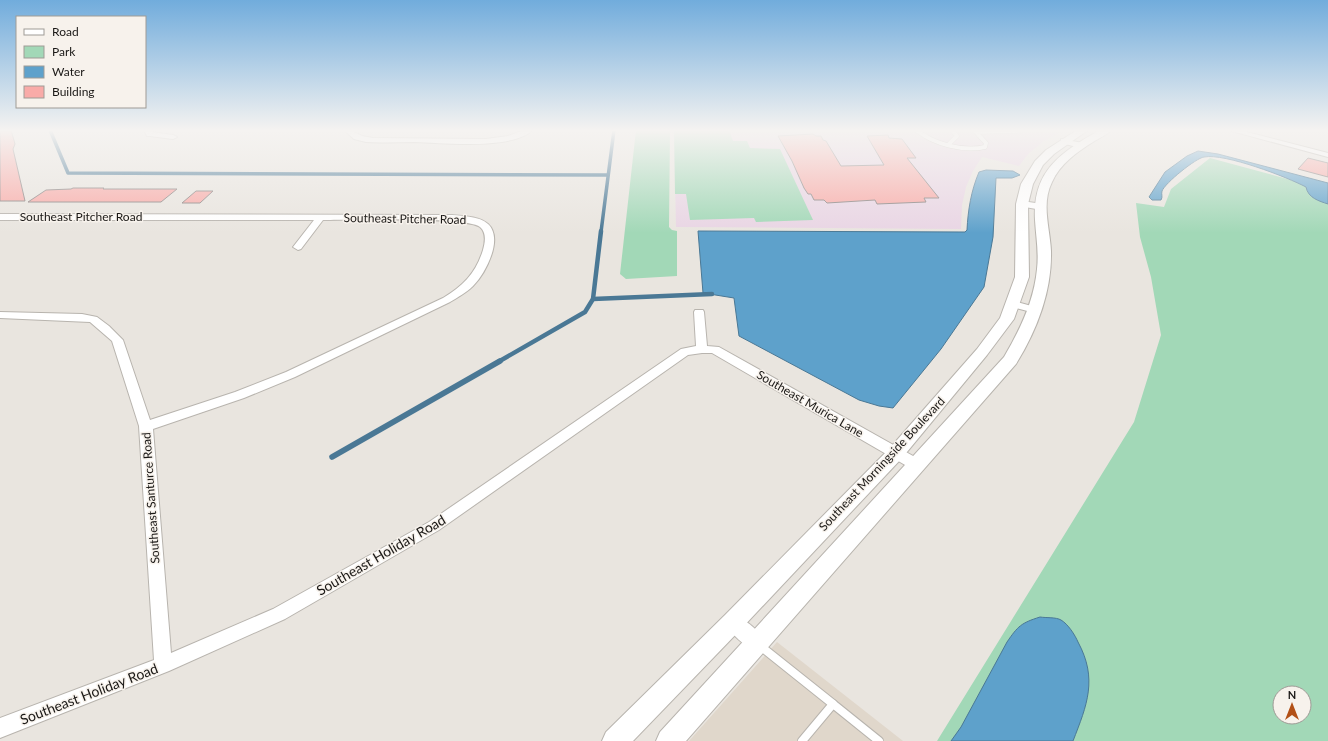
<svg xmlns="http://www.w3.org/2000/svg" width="1328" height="741" font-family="Lato,sans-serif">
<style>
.built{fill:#e0d7cb}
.education{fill:#e9d5e4}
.green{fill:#a2d8b7;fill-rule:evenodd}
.water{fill:#5ea1cb;stroke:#4a7895}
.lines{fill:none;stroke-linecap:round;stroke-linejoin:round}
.stream-far2{stroke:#4a7895;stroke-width:3.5}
.stream-far1{stroke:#4a7895;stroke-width:4.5}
.stream{stroke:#4a7895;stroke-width:5.5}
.building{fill:#f9aba8;stroke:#898281}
.service-far1-casing{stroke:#b8b4ae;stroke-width:5}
.service-casing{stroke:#b8b4ae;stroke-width:10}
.minor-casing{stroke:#b8b4ae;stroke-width:2}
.tertiary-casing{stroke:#b8b4ae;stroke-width:2}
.service-far1{stroke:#fff;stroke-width:4}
.service{stroke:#fff;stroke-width:8}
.minor{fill:#fff;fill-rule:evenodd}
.tertiary{fill:#fff;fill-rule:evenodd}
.labels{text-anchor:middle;stroke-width:3;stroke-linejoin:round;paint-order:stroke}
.street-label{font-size:12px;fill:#1a1816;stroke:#f7f2ec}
.near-street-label{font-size:14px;fill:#1a1816;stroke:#f7f2ec}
</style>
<rect width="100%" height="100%" fill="#e9e5df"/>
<path class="built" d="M 777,642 L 903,741 L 689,741 Z"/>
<path class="education" d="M 674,130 L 1064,130 L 1044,141 L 1028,154 L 1019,166 L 982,157 L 973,171 L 966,187 L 962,205 L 961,229 L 676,227 Z"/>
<g class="green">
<path d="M 636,130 L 670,130 L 669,227 L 672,230 L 677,231 L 677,276 L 626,279 L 620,274 Z"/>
<path d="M 674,130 L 729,130 L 733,141 L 747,141 L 750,148 L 780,149 L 813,220 L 756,222 L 754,218 L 690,220 L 686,194 L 675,194 Z"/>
<path d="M 1210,158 L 1328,190 L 1328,741 L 937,741 L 1134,422 L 1161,335 L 1151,277 L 1140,237 L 1136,203 L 1164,207 L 1171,189 ZM 1280,693 L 1304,693 L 1304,717 L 1280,717 Z"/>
</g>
<g class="water">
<path d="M 1198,151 L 1218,154 L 1328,183 L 1328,204 C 1319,201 1308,198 1306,187 C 1287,177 1225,153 1204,157 C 1196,158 1165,183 1162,191 C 1161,194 1163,197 1161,200 L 1152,200 L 1149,197 L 1165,172 L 1187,156 Z"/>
<path d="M 986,170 L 1013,171 L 1020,175 L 1012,178 L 996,178 L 993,237 L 984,287 L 941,349 L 893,408 L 879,406 L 859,400 L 739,336 L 734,298 L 703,293 L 698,231 L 965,232 L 967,230 C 968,210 971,191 979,172 Z"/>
<path d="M 1040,617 C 1046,618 1056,617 1061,620 C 1068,624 1075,635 1078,642 C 1098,679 1087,705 1073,741 L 951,741 L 961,727 L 1007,642 C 1018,626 1021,623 1040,617 Z"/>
</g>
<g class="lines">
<g class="stream-far2">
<path d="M 50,130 L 68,173 L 607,175"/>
<path d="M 601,232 L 614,130"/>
</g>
<g class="stream-far1">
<path d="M 593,299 L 712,294"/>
<path d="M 498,362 L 585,312 L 593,299 L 601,231"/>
</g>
<path class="stream" d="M 332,457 L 500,361"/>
</g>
<g class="building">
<path d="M 0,130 L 11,130 L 15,144 L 13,149 L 25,201 L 0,201 Z"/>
<path d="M 813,134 L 816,136 L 821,136 L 823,140 L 826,141 L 841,166 L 884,165 L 867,136 L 888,135 L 889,138 L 902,139 L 916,158 L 907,158 L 939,198 L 924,198 L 926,202 L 877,204 L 875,200 L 827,203 L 824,200 L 814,200 L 811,194 L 808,194 L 804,188 L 792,161 L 778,136 Z"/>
<path d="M 1308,158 L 1328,163 L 1328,177 L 1298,169 Z"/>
<path d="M 73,188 L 104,188 L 103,189 L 177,189 L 161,202 L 28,202 L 46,190 L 71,189 Z"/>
<path d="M 196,191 L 213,191 L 200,203 L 182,203 Z"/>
</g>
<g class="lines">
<defs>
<g id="service-far1">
<path d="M 916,130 C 934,144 963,152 985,147 L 986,143 L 974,130"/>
<path d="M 977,132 L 1043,130"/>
<path d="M 949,144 L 957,136 L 952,130"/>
</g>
<g id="service">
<path d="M 759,645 L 833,704"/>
<path d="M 802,741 L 833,704 L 879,741"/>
</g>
<g id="minor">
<path d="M 144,130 L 150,130 L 152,132 L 173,135 L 177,137 L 173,139 L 150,136 L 147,136 Z"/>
<path d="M 346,130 L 353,130 L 354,132 L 362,136 L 373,138 L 486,139 L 508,136 L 524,130 L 533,130 C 512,150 444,143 415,142 C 399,142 383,143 366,142 L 354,139 L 345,131 Z"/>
<path d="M 1228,130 L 1239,130 L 1328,153 L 1328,157 Z"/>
<path d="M 1061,139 L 1083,143 L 1084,145 L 1080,147 L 1077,147 L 1061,143 Z"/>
<path d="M 1022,201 L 1042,204 L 1046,207 L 1042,210 L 1019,206 L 1018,204 L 1019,202 Z"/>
<path d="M 0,214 L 452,215 C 463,216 479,216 488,224 C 504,239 485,274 473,286 C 466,293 458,297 450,302 L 295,377 L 244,398 L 153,429 L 171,653 L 273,609 L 429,522 L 681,349 L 696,346 L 694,312 L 695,310 L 703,310 L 704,312 L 707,346 L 719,347 L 922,461 L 924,465 L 922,469 L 917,470 L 912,469 L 712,353 L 702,353 L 688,355 L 439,530 L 285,619 L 169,671 L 0,738 L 0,718 L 154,660 L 139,426 L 112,341 L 90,322 L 0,318 L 0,312 L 82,314 L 97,317 L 109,326 L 123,340 L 150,420 L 235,392 L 286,372 L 443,298 C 463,286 476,273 483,250 C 485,243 487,233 480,227 C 466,216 348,220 323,220 L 301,249 L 298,250 L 293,247 L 314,220 L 0,220 Z"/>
<path d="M 1013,301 L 1039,308 L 1040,310 L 1035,313 L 1009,306 L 1008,304 L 1009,302 Z"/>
<path d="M 733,614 C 745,619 762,633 767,644 L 764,650 L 758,652 C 746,648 730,633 724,622 L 727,617 Z"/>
</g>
<g id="tertiary">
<path d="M 1077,130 L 1088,130 L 1054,154 L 1043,165 L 1033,184 L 1028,204 L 1029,277 L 1014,319 L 987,355 L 902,458 L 741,629 L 633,741 L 602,741 L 606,732 L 725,615 L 890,448 L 977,349 L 1000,318 L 1015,277 L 1016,204 L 1021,184 L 1035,161 L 1046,150 Z"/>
<path d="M 1100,130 L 1111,130 C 1107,135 1099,138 1093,142 C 1077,152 1060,164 1052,182 C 1041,204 1050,228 1051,251 C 1052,291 1037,330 1016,364 L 686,741 L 656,741 L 660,732 L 1004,357 C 1020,330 1034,301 1037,269 C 1039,252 1036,237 1035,220 C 1032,171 1061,152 1100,130 Z"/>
</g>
</defs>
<use href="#service-far1" class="service-far1-casing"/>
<use href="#service" class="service-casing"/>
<use href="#minor" class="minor-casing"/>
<use href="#tertiary" class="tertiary-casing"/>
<use href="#service-far1" class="service-far1"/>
<use href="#service" class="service"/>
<use href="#minor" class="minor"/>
<use href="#tertiary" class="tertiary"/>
</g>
<linearGradient id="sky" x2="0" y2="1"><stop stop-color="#71acdc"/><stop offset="0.56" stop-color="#f5f3f1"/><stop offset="1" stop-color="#f5f3f1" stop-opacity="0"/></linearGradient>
<rect width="1328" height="233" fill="url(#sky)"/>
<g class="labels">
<g class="street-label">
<text x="81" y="221">Southeast Pitcher Road</text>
<text transform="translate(405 219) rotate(1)" y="4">Southeast Pitcher Road</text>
<text transform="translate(810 404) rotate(30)" y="4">Southeast Murica Lane</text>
<text transform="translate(882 464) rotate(-47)" y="4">Southeast Morningside Boulevard</text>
<text transform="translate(151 498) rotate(-94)" y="4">Southeast Santurce Road</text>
</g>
<g class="near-street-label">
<text transform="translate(381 555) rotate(-30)" y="5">Southeast Holiday Road</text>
<text transform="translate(89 694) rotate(-21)" y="5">Southeast Holiday Road</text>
</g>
</g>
<rect x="16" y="16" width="130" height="92" fill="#f7f2ec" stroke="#9f9b96"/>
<rect x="24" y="29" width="20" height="6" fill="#ffffff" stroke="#9f9b96"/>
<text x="52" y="36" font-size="12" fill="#1a1816">Road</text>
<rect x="24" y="46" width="20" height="12" fill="#a2d8b7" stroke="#9f9b96"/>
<text x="52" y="56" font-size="12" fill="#1a1816">Park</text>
<rect x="24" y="66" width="20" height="12" fill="#5ea1cb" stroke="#9f9b96"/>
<text x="52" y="76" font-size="12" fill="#1a1816">Water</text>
<rect x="24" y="86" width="20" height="12" fill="#f9aba8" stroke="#9f9b96"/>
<text x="52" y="96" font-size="12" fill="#1a1816">Building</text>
<g transform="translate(1292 705)"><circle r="19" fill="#f7f2ec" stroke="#9f9b96"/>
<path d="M0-3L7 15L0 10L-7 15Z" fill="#b25016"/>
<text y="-6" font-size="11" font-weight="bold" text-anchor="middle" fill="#1a1816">N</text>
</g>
</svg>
